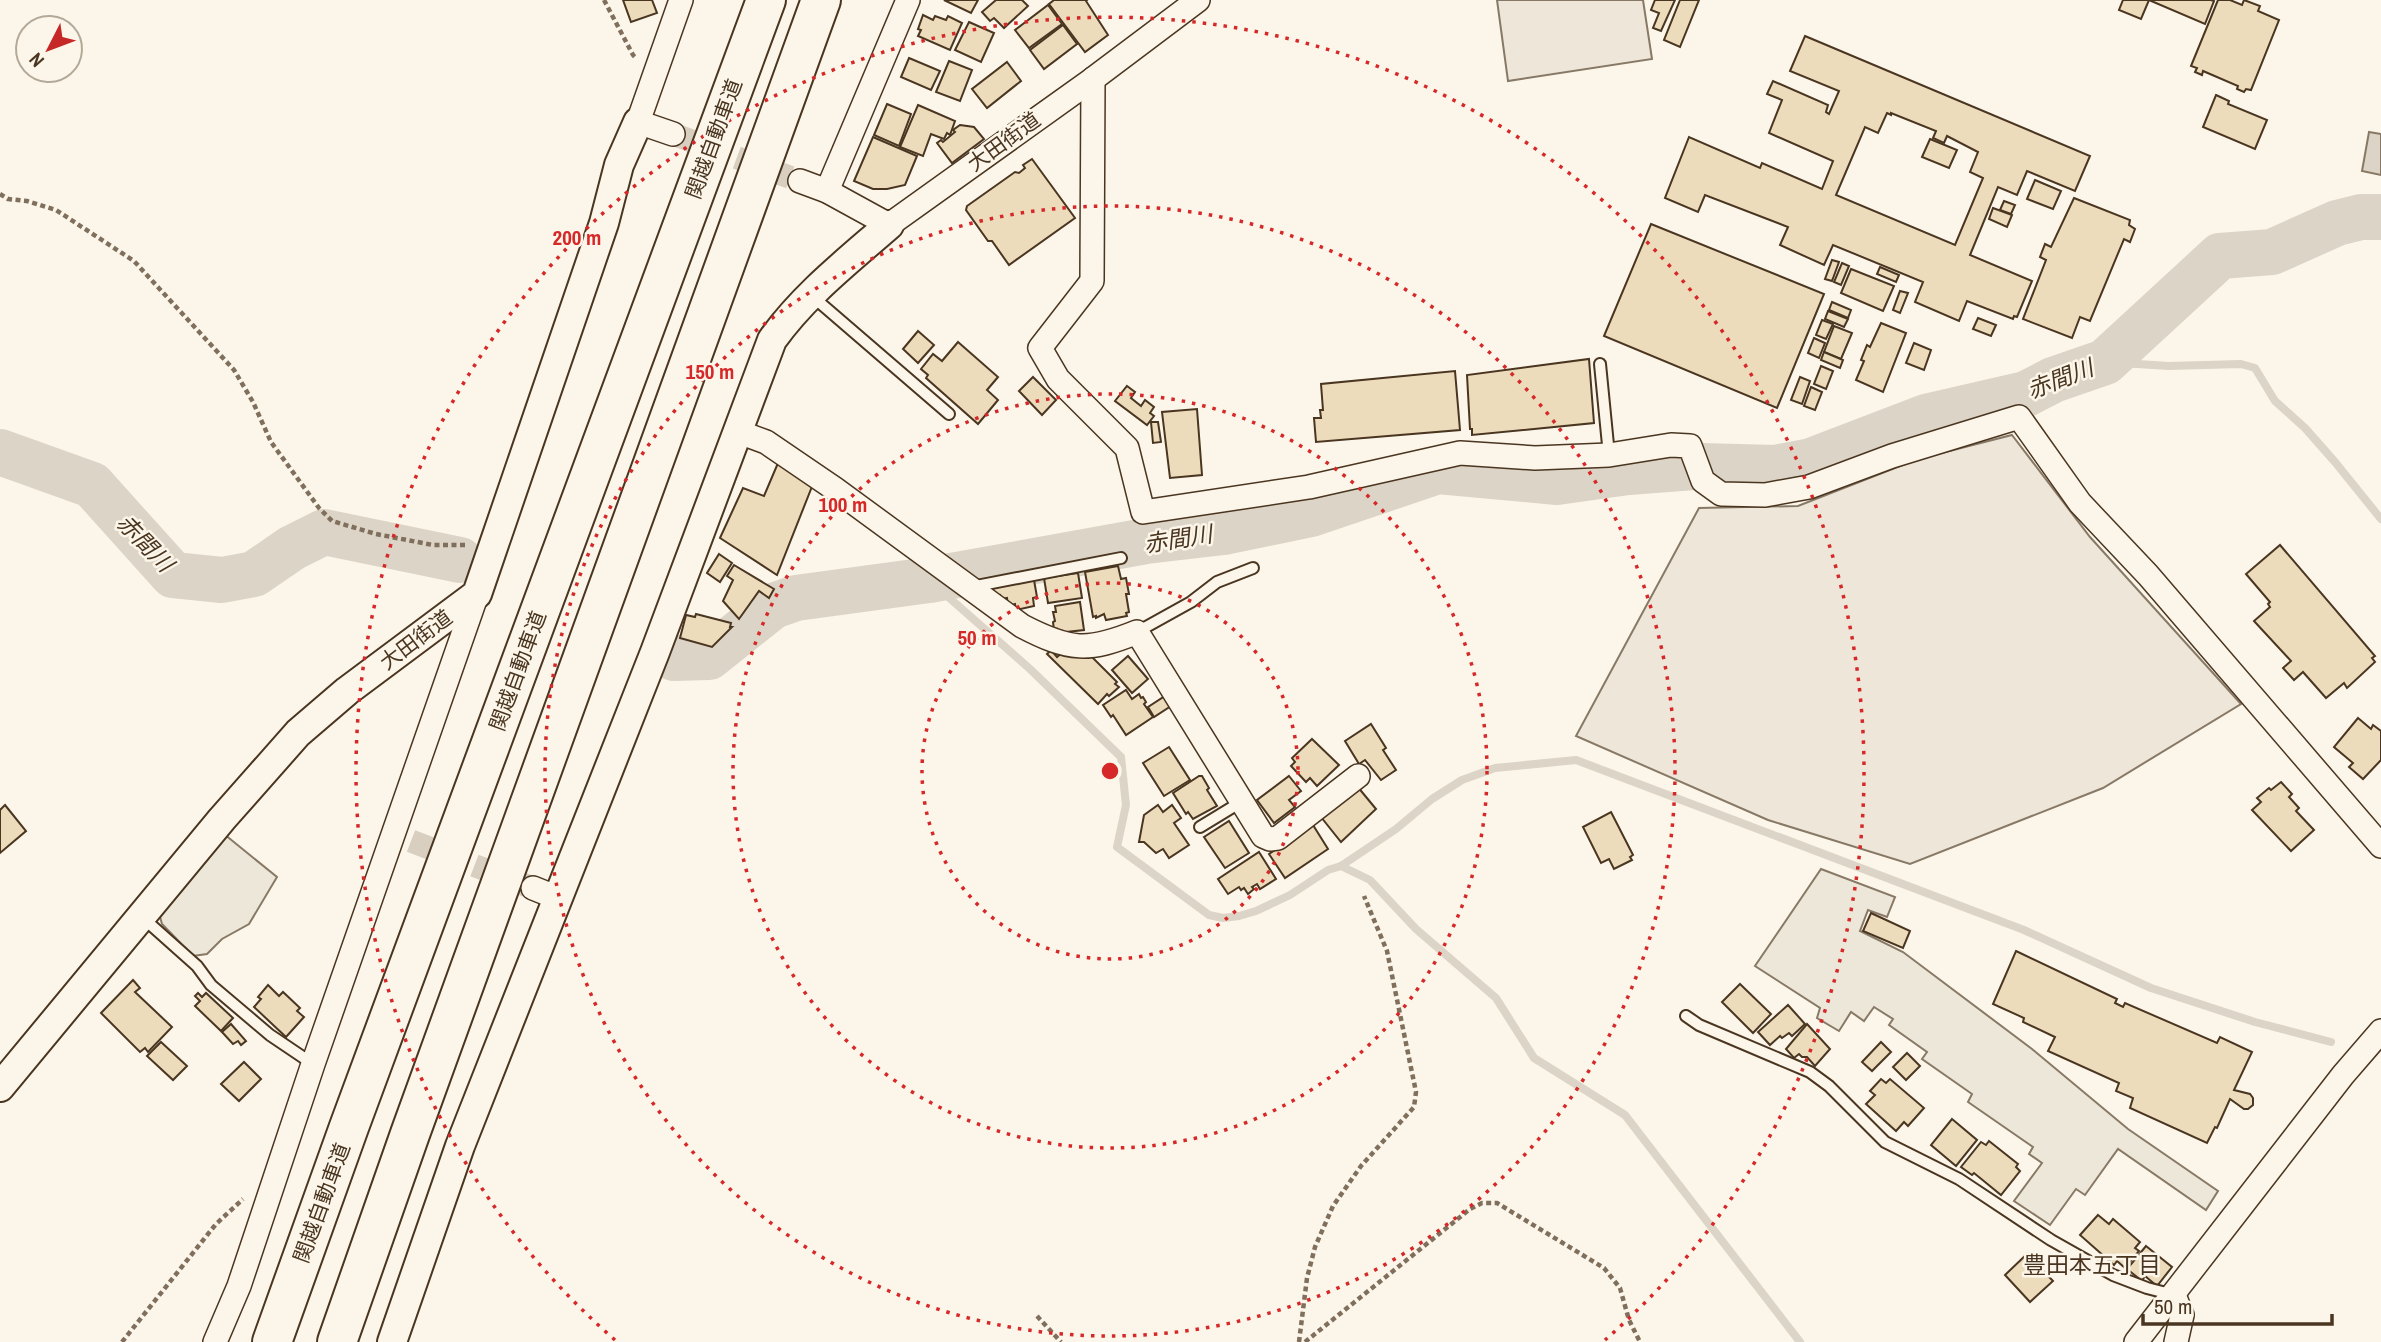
<svg xmlns="http://www.w3.org/2000/svg" width="2381" height="1342" font-family="'Archivo Narrow','Noto Sans JP',sans-serif">
<style>
.green{fill:#ede6d9;stroke:#887966;stroke-width:2}
.parking{fill:#ede7d9;stroke:#887966;stroke-width:2}
.water{fill:#dcd4c6;stroke:#887966;stroke-width:2}
.lines{fill:none;stroke-linecap:round;stroke-linejoin:round}
.stream{stroke:#dcd4c6;stroke-width:8}
.river{stroke:#dcd4c6;stroke-width:46}
.building{fill:#ecdcbc;stroke:#4a3520;stroke-width:2;fill-rule:evenodd}
.minor-tunnel{stroke:#d8cfc1;stroke-width:23;stroke-dasharray:23 11;stroke-linecap:butt}
.service-casing{stroke:#4a3520;stroke-width:14}
.minor-casing{stroke:#4a3520;stroke-width:26}
.tertiary-casing{stroke:#4a3520;stroke-width:32}
.motorway-casing{stroke:#4a3520;stroke-width:42}
.path{stroke:#7f6f5c;stroke-width:4.5;stroke-dasharray:5 3.5;stroke-linecap:butt}
.service{stroke:#fbf6e9;stroke-width:10}
.minor{stroke:#fbf6e9;stroke-width:23}
.tertiary{stroke:#fbf6e9;stroke-width:28}
.motorway{stroke:#fbf6e9;stroke-width:38}
.ring{fill:none;stroke:#d62828;stroke-width:3.5;stroke-dasharray:3.5 7}
.labels{text-anchor:middle;stroke-width:5;stroke-linejoin:round;paint-order:stroke}
.street-label{font-size:21px;fill:#4a3520;stroke:#fbf6e9}
.water-label{font-size:23px;font-style:italic;fill:#4a3520;stroke:#fbf6e9}
.neighbourhood-label{font-size:23px;fill:#4a3520;stroke:#fbf6e9}
.centre{fill:#d62828;stroke:#fbf6e9;stroke-width:3.5}
.ring-label{font-size:21px;text-anchor:middle;font-weight:bold;fill:#d62828;stroke:#fbf6e9;stroke-width:5;stroke-linejoin:round;paint-order:stroke}
</style>
<rect width="100%" height="100%" fill="#fbf6e9"/>
<g class="green">
<path d="M 1497,0 L 1643,0 L 1652,59 L 1508,81 Z"/>
<path d="M 2012,435 L 2090,537 L 2241,704 L 2103,788 L 1910,864 L 1768,820 L 1576,736 L 1699,508 L 1798,506 L 1918,459 Z"/>
</g>
<g class="parking">
<path d="M 224,834 L 277,877 L 249,924 L 222,939 L 207,954 L 193,956 L 162,924 L 159,913 Z"/>
<path d="M 1821,869 L 1895,897 L 1887,917 L 1868,910 L 1860,931 L 1903,952 L 2032,1049 L 2128,1129 L 2218,1191 L 2206,1210 L 2118,1149 L 2085,1195 L 2076,1189 L 2050,1225 L 2014,1201 L 2042,1163 L 2029,1154 L 2033,1147 L 1968,1102 L 1972,1094 L 1922,1059 L 1927,1052 L 1889,1025 L 1893,1019 L 1874,1007 L 1864,1021 L 1851,1012 L 1839,1031 L 1817,1018 L 1820,1008 L 1755,966 Z"/>
</g>
<path class="water" d="M 2369,132 L 2381,134 L 2381,175 L 2362,171 Z"/>
<g class="lines">
<g class="stream">
<path d="M 2105,362 L 2169,366 L 2241,364 L 2255,368 L 2275,401 L 2305,428 L 2335,462 L 2381,519"/>
<path d="M 929,580 L 1030,669 L 1121,757 L 1126,805 L 1117,847 L 1209,915 L 1223,918 L 1239,916 L 1256,911 L 1290,895 L 1328,870 L 1341,866 L 1396,829 L 1432,799 L 1462,780 L 1495,768 L 1576,760 L 2024,930 L 2151,988 L 2255,1022 L 2331,1042"/>
<path d="M 1341,866 L 1370,880 L 1416,929 L 1496,998 L 1534,1058 L 1625,1115 L 1800,1342"/>
</g>
<g class="river">
<path d="M 0,452 L 92,485 L 173,575 L 222,580 L 254,574 L 292,548 L 324,532 L 460,560"/>
<path d="M 1701,466 L 1775,468 L 1811,461 L 1926,417 L 2026,394 L 2053,380 L 2105,362 L 2220,256 L 2272,252 L 2337,223 L 2361,217 L 2381,217"/>
<path d="M 674,658 L 709,657 L 773,606 L 796,598 L 929,580 L 1146,541 L 1224,532 L 1311,514 L 1438,471 L 1557,482 L 1628,472 L 1694,467"/>
</g>
</g>
<g class="building">
<path d="M 623,0 L 652,0 L 657,13 L 631,22 Z"/>
<path d="M 944,0 L 978,0 L 971,13 Z"/>
<path d="M 996,0 L 1022,0 L 1028,6 L 1004,28 L 994,18 L 990,21 L 982,12 Z"/>
<path d="M 1054,0 L 1087,0 L 1086,1 L 1108,35 L 1085,52 L 1049,4 Z"/>
<path d="M 1655,0 L 1675,0 L 1661,31 L 1653,28 L 1659,13 L 1651,10 Z"/>
<path d="M 1680,0 L 1699,0 L 1680,47 L 1664,40 Z"/>
<path d="M 2123,0 L 2211,0 L 2214,1 L 2205,24 L 2149,0 L 2141,19 L 2119,10 Z"/>
<path d="M 2218,0 L 2230,0 L 2242,5 L 2244,0 L 2260,6 L 2258,11 L 2279,20 L 2251,90 L 2246,89 L 2244,92 L 2237,89 L 2238,86 L 2203,71 L 2202,75 L 2195,72 L 2197,68 L 2191,66 Z"/>
<path d="M 1048,5 L 1062,24 L 1029,48 L 1015,30 Z"/>
<path d="M 923,15 L 933,20 L 935,16 L 946,20 L 948,16 L 962,23 L 950,50 L 918,36 L 921,30 L 918,29 Z"/>
<path d="M 969,22 L 994,33 L 981,62 L 955,50 Z"/>
<path d="M 1063,25 L 1077,44 L 1044,69 L 1030,50 Z"/>
<path d="M 1805,36 L 2090,156 L 2075,191 L 2027,171 L 2017,195 L 1998,187 L 1970,255 L 2032,281 L 2017,317 L 2014,316 L 2013,319 L 1967,301 L 1959,321 L 1915,302 L 1923,282 L 1833,245 L 1824,265 L 1780,245 L 1788,227 L 1705,195 L 1698,212 L 1665,198 L 1689,137 L 1760,168 L 1762,163 L 1822,189 L 1833,161 L 1769,133 L 1782,100 L 1767,94 L 1773,81 L 1828,105 L 1826,112 L 1829,114 L 1839,91 L 1790,71 ZM 1887,113 L 1891,115 L 1891,113 L 1936,131 L 1933,138 L 1944,143 L 1947,136 L 1978,152 L 1970,172 L 1983,178 L 1955,245 L 1836,195 L 1865,127 L 1878,133 Z"/>
<path d="M 909,58 L 940,71 L 931,90 L 901,77 Z"/>
<path d="M 949,61 L 972,70 L 960,101 L 936,92 Z"/>
<path d="M 1007,62 L 1021,81 L 987,108 L 972,89 Z"/>
<path d="M 2216,95 L 2229,101 L 2228,104 L 2267,120 L 2255,149 L 2203,127 Z"/>
<path d="M 887,104 L 911,114 L 899,146 L 874,135 Z"/>
<path d="M 918,105 L 955,121 L 950,135 L 947,133 L 944,139 L 931,134 L 923,156 L 900,147 Z"/>
<path d="M 960,125 L 974,127 L 984,139 L 952,163 L 937,143 L 941,140 L 943,142 L 955,132 L 953,130 Z"/>
<path d="M 873,137 L 917,156 L 905,185 L 887,189 L 873,189 L 854,181 Z"/>
<path d="M 1930,139 L 1957,150 L 1949,168 L 1922,157 Z"/>
<path d="M 1032,159 L 1075,218 L 1009,265 L 992,241 L 988,241 L 966,210 L 967,206 L 1015,172 L 1019,173 L 1025,168 L 1023,165 Z"/>
<path d="M 2035,180 L 2061,191 L 2053,209 L 2027,199 Z"/>
<path d="M 2074,198 L 2130,220 L 2129,225 L 2135,229 L 2130,242 L 2124,239 L 2090,321 L 2080,317 L 2072,338 L 2023,319 L 2046,260 L 2040,257 L 2045,244 L 2051,247 Z"/>
<path d="M 2004,201 L 2015,205 L 2011,214 L 2000,210 Z"/>
<path d="M 1993,208 L 2012,215 L 2007,227 L 1989,219 Z"/>
<path d="M 1651,224 L 1824,294 L 1777,408 L 1604,336 Z"/>
<path d="M 1832,260 L 1839,262 L 1832,281 L 1825,279 Z"/>
<path d="M 1842,263 L 1849,266 L 1841,285 L 1834,282 Z"/>
<path d="M 1880,267 L 1899,275 L 1896,282 L 1877,274 Z"/>
<path d="M 1851,269 L 1894,286 L 1883,311 L 1841,293 Z"/>
<path d="M 1900,291 L 1908,293 L 1900,313 L 1893,310 Z"/>
<path d="M 1832,302 L 1851,310 L 1848,318 L 1829,310 Z"/>
<path d="M 1828,311 L 1848,319 L 1844,327 L 1825,319 Z"/>
<path d="M 1978,318 L 1996,325 L 1991,336 L 1973,329 Z"/>
<path d="M 1822,320 L 1833,324 L 1826,339 L 1816,335 Z"/>
<path d="M 1881,323 L 1906,333 L 1883,392 L 1856,380 L 1864,361 L 1861,360 L 1867,345 L 1870,347 Z"/>
<path d="M 1834,326 L 1852,333 L 1841,359 L 1824,352 Z"/>
<path d="M 918,331 L 934,345 L 918,363 L 903,349 Z"/>
<path d="M 1814,338 L 1825,343 L 1819,358 L 1808,353 Z"/>
<path d="M 958,342 L 998,377 L 987,390 L 998,400 L 978,424 L 926,378 L 928,375 L 921,369 L 933,354 L 942,361 Z"/>
<path d="M 1914,343 L 1931,350 L 1924,370 L 1906,363 Z"/>
<path d="M 1824,352 L 1843,360 L 1840,368 L 1821,360 Z"/>
<path d="M 1589,359 L 1594,423 L 1472,435 L 1472,429 L 1470,429 L 1467,375 Z"/>
<path d="M 1821,366 L 1833,371 L 1826,389 L 1814,384 Z"/>
<path d="M 1455,371 L 1460,430 L 1316,442 L 1314,418 L 1321,418 L 1320,410 L 1323,410 L 1321,384 Z"/>
<path d="M 1033,377 L 1056,400 L 1042,415 L 1019,391 Z"/>
<path d="M 1800,377 L 1810,381 L 1802,404 L 1791,400 Z"/>
<path d="M 1127,386 L 1135,392 L 1131,398 L 1141,406 L 1145,400 L 1154,407 L 1150,413 L 1154,416 L 1147,425 L 1115,401 Z"/>
<path d="M 1811,387 L 1822,392 L 1815,410 L 1804,406 Z"/>
<path d="M 1197,409 L 1202,475 L 1170,478 L 1162,412 Z"/>
<path d="M 1151,422 L 1158,422 L 1161,442 L 1153,443 Z"/>
<path d="M 778,463 L 813,484 L 777,575 L 720,538 L 743,488 L 764,496 Z"/>
<path d="M 2280,545 L 2375,656 L 2372,658 L 2375,662 L 2347,688 L 2344,683 L 2326,698 L 2303,672 L 2294,680 L 2283,668 L 2291,661 L 2254,621 L 2270,607 L 2268,604 L 2270,602 L 2246,574 Z"/>
<path d="M 719,554 L 732,563 L 720,582 L 707,573 Z"/>
<path d="M 734,565 L 774,589 L 769,598 L 759,591 L 739,619 L 723,601 L 733,580 L 727,576 Z"/>
<path d="M 1118,566 L 1121,579 L 1126,578 L 1129,594 L 1126,594 L 1129,612 L 1126,613 L 1127,616 L 1106,620 L 1104,614 L 1096,618 L 1096,616 L 1093,617 L 1085,572 Z"/>
<path d="M 1078,573 L 1082,598 L 1048,603 L 1044,578 Z"/>
<path d="M 1034,580 L 1037,597 L 1033,598 L 1034,606 L 1016,610 L 1015,604 L 1008,606 L 1007,598 L 1001,599 L 1000,595 L 995,597 L 993,588 Z"/>
<path d="M 1080,602 L 1084,630 L 1057,633 L 1057,629 L 1054,630 L 1053,622 L 1055,621 L 1053,612 L 1056,612 L 1055,606 Z"/>
<path d="M 696,614 L 731,623 L 730,627 L 732,627 L 712,647 L 680,638 L 686,615 L 695,617 Z"/>
<path d="M 1051,650 L 1057,657 L 1063,652 L 1075,657 L 1090,655 L 1117,682 L 1115,684 L 1119,687 L 1109,696 L 1107,694 L 1098,704 L 1047,654 Z"/>
<path d="M 1128,656 L 1148,679 L 1132,693 L 1112,670 Z"/>
<path d="M 1126,690 L 1132,699 L 1139,694 L 1141,698 L 1143,697 L 1146,702 L 1144,704 L 1153,717 L 1126,735 L 1113,715 L 1111,717 L 1103,705 Z"/>
<path d="M 1165,696 L 1171,706 L 1154,717 L 1148,707 Z"/>
<path d="M 2358,718 L 2371,729 L 2373,725 L 2381,731 L 2381,760 L 2363,779 L 2349,767 L 2353,763 L 2334,747 Z"/>
<path d="M 1371,724 L 1386,748 L 1383,750 L 1396,770 L 1381,780 L 1365,760 L 1359,764 L 1345,741 Z"/>
<path d="M 1312,739 L 1339,765 L 1317,786 L 1310,778 L 1306,782 L 1291,766 L 1295,762 L 1292,758 Z"/>
<path d="M 1169,747 L 1190,780 L 1164,796 L 1143,763 Z"/>
<path d="M 1199,776 L 1202,776 L 1209,788 L 1207,790 L 1217,806 L 1193,819 L 1188,812 L 1186,814 L 1173,793 Z"/>
<path d="M 1289,776 L 1301,791 L 1289,800 L 1295,807 L 1274,823 L 1257,800 Z"/>
<path d="M 2281,782 L 2292,794 L 2289,797 L 2299,808 L 2296,811 L 2314,830 L 2291,851 L 2252,810 L 2261,802 L 2257,798 L 2269,788 L 2271,790 Z"/>
<path d="M 1357,786 L 1376,809 L 1341,842 L 1321,817 Z"/>
<path d="M 5,805 L 26,831 L 0,853 L 0,810 Z"/>
<path d="M 1158,805 L 1163,812 L 1172,805 L 1181,818 L 1174,823 L 1189,845 L 1169,858 L 1163,849 L 1156,853 L 1144,842 L 1139,842 L 1144,815 Z"/>
<path d="M 1611,812 L 1633,855 L 1630,857 L 1632,860 L 1614,869 L 1609,859 L 1601,863 L 1583,827 Z"/>
<path d="M 1229,821 L 1249,853 L 1225,868 L 1204,837 Z"/>
<path d="M 1313,825 L 1328,849 L 1285,878 L 1269,854 Z"/>
<path d="M 1259,852 L 1276,879 L 1260,889 L 1257,884 L 1252,887 L 1254,889 L 1248,894 L 1244,888 L 1241,890 L 1239,887 L 1228,894 L 1218,879 Z"/>
<path d="M 1871,913 L 1910,931 L 1903,948 L 1863,931 Z"/>
<path d="M 2016,951 L 2117,999 L 2115,1003 L 2123,1007 L 2125,1003 L 2217,1043 L 2220,1037 L 2252,1052 L 2234,1090 L 2250,1094 L 2253,1098 L 2253,1105 L 2248,1109 L 2244,1109 L 2230,1099 L 2217,1128 L 2215,1127 L 2207,1143 L 2130,1108 L 2133,1098 L 2116,1091 L 2119,1083 L 2048,1051 L 2055,1037 L 2023,1022 L 2024,1018 L 1993,1004 Z"/>
<path d="M 133,980 L 140,988 L 135,992 L 172,1027 L 148,1052 L 145,1048 L 140,1052 L 101,1013 Z"/>
<path d="M 1740,984 L 1771,1014 L 1753,1033 L 1722,1002 Z"/>
<path d="M 268,985 L 279,996 L 283,992 L 300,1008 L 297,1011 L 304,1017 L 286,1037 L 254,1007 L 261,999 L 258,997 Z"/>
<path d="M 198,993 L 202,997 L 206,993 L 233,1018 L 221,1031 L 195,1006 L 200,1001 L 195,996 Z"/>
<path d="M 1788,1005 L 1805,1024 L 1792,1036 L 1789,1033 L 1782,1038 L 1780,1036 L 1770,1045 L 1758,1032 Z"/>
<path d="M 231,1024 L 246,1041 L 241,1045 L 238,1041 L 233,1044 L 222,1032 Z"/>
<path d="M 1807,1024 L 1830,1049 L 1815,1066 L 1807,1057 L 1802,1057 L 1799,1054 L 1794,1058 L 1786,1049 Z"/>
<path d="M 161,1042 L 187,1066 L 173,1080 L 147,1056 Z"/>
<path d="M 1881,1042 L 1891,1052 L 1872,1071 L 1862,1062 Z"/>
<path d="M 1907,1053 L 1920,1066 L 1906,1080 L 1893,1067 Z"/>
<path d="M 244,1062 L 261,1079 L 239,1101 L 221,1084 Z"/>
<path d="M 1881,1079 L 1886,1083 L 1890,1079 L 1924,1108 L 1908,1126 L 1904,1122 L 1896,1131 L 1866,1104 L 1875,1095 L 1870,1091 Z"/>
<path d="M 1952,1119 L 1977,1140 L 1956,1166 L 1931,1145 Z"/>
<path d="M 1989,1141 L 2018,1164 L 2016,1167 L 2020,1171 L 2001,1195 L 1974,1173 L 1972,1175 L 1961,1167 L 1981,1142 L 1986,1145 Z"/>
<path d="M 2098,1215 L 2109,1224 L 2113,1219 L 2140,1242 L 2135,1248 L 2139,1251 L 2125,1268 L 2117,1261 L 2114,1265 L 2080,1235 Z"/>
<path d="M 2146,1246 L 2172,1267 L 2157,1286 L 2145,1276 L 2142,1281 L 2127,1269 Z"/>
<path d="M 2027,1254 L 2053,1281 L 2030,1302 L 2005,1275 Z"/>
</g>
<g class="lines">
<g class="minor-tunnel">
<path d="M 673,134 L 800,181"/>
<path d="M 411,841 L 533,888"/>
</g>
<defs>
<g id="service">
<path d="M 812,296 L 949,414"/>
<path d="M 1600,364 L 1609,455"/>
<path d="M 971,587 L 1121,558"/>
<path d="M 1137,632 L 1191,602 L 1217,582 L 1253,568"/>
<path d="M 1200,827 L 1241,802"/>
<path d="M 142,917 L 197,966 L 211,985 L 270,1035 L 313,1064"/>
<path d="M 1686,1016 L 1699,1025 L 1810,1072 L 1829,1086 L 1885,1142 L 1959,1179 L 2051,1240 L 2113,1275 L 2147,1288 L 2174,1295"/>
</g>
<g id="minor">
<path d="M 1093,79 L 1092,281 L 1040,348 L 1058,379 L 1127,448 L 1143,512 L 1309,487 L 1460,453 L 1535,458 L 1609,455 L 1671,445 L 1690,446 L 1703,481 L 1721,494 L 1765,495 L 1809,487 L 1892,456 L 2019,417 L 2080,503 L 2148,575 L 2381,846"/>
<path d="M 673,134 L 638,122 L 681,0"/>
<path d="M 800,181 L 827,191 L 889,225 L 1093,79 L 1198,0"/>
<path d="M 827,191 L 908,0"/>
<path d="M 739,432 L 766,442 L 835,489 L 1022,626 C 1070,651 1088,652 1137,632 L 1263,836 L 1270,839 L 1278,838 L 1358,776"/>
<path d="M 533,888 L 558,898"/>
<path d="M 2174,1295 L 2182,1315 L 2176,1342"/>
<path d="M 215,1342 L 239,1286 L 313,1064 L 477,594"/>
<path d="M 2136,1342 L 2343,1075 L 2381,1031"/>
</g>
<g id="tertiary">
<path d="M 0,1087 L 222,819 L 298,733 L 347,691 L 477,594 L 604,223 L 619,165 L 638,122"/>
<path d="M 392,1342 L 460,1146 L 655,652 L 772,340 C 804,295 848,261 889,225"/>
</g>
<g id="motorway">
<path d="M 272,1342 L 349,1127 L 766,0"/>
<path d="M 337,1342 L 410,1134 L 821,0"/>
</g>
</defs>
<use href="#service" class="service-casing"/>
<use href="#minor" class="minor-casing"/>
<use href="#tertiary" class="tertiary-casing"/>
<use href="#motorway" class="motorway-casing"/>
<g class="path">
<path d="M 604,0 L 633,55 L 637,59"/>
<path d="M 0,194 L 8,199 L 27,201 L 56,210 L 134,261 L 234,370 L 253,402 L 271,442 L 319,508 L 332,521 L 376,534 L 433,545 L 467,545"/>
<path d="M 1037,1316 L 1061,1342"/>
<path d="M 122,1342 L 216,1224 L 243,1199"/>
<path d="M 1299,1342 L 1307,1278 L 1315,1247 L 1333,1206 L 1361,1166 L 1414,1107 L 1416,1092 L 1387,951 L 1364,896"/>
<path d="M 1305,1342 L 1470,1209 L 1482,1203 L 1497,1203 L 1604,1268 L 1620,1288 L 1629,1320 L 1640,1342"/>
</g>
<use href="#service" class="service"/>
<use href="#minor" class="minor"/>
<use href="#tertiary" class="tertiary"/>
<use href="#motorway" class="motorway"/>
</g>
<g class="ring">
<circle cx="1110" cy="771" r="188"/>
<circle cx="1110" cy="771" r="377"/>
<circle cx="1110" cy="771" r="565"/>
<path d="M615 1340A754 754 0 1 1 1605 1340"/>
</g>
<g class="labels">
<g class="street-label">
<text transform="translate(714 139) rotate(-70)" y="7">関越自動車道</text>
<text transform="translate(1004 142) rotate(-36)" y="7">大田街道</text>
<text transform="translate(416 640) rotate(-37)" y="7">大田街道</text>
<text transform="translate(518 671) rotate(-70)" y="7">関越自動車道</text>
<text transform="translate(322 1203) rotate(-70)" y="7">関越自動車道</text>
</g>
<g class="water-label">
<text transform="translate(2060 379) rotate(-21)" y="8">赤間川</text>
<text transform="translate(1178 539) rotate(-9)" y="8">赤間川</text>
<text transform="translate(145 543) rotate(46)" y="8">赤間川</text>
</g>
<g class="neighbourhood-label">
<text x="2092" y="1273">豊田本五丁目</text>
</g>
</g>
<circle cx="1110" cy="771" r="10" class="centre"/>
<g class="ring-label">
<text x="577" y="245">200 m</text>
<text x="710" y="379">150 m</text>
<text x="843" y="512">100 m</text>
<text x="977" y="645">50 m</text>
</g>
<g transform="translate(49 49) rotate(228)"><circle r="33" fill="#fbf6e9" stroke="#b4a999" stroke-width="2"/>
<path d="M0-5L12 26L0 18L-12 26Z" fill="#c62828"/>
<text y="-10" font-size="19" font-weight="bold" text-anchor="middle" fill="#4a3520">N</text>
</g>
<path d="M2143 1314v10h189v-10" fill="none" stroke="#4a3520" stroke-width="3.5"/>
<text x="2154" y="1314" font-size="21" fill="#4a3520" stroke="#fbf6e9" stroke-width="5" paint-order="stroke">50 m</text>
</svg>
